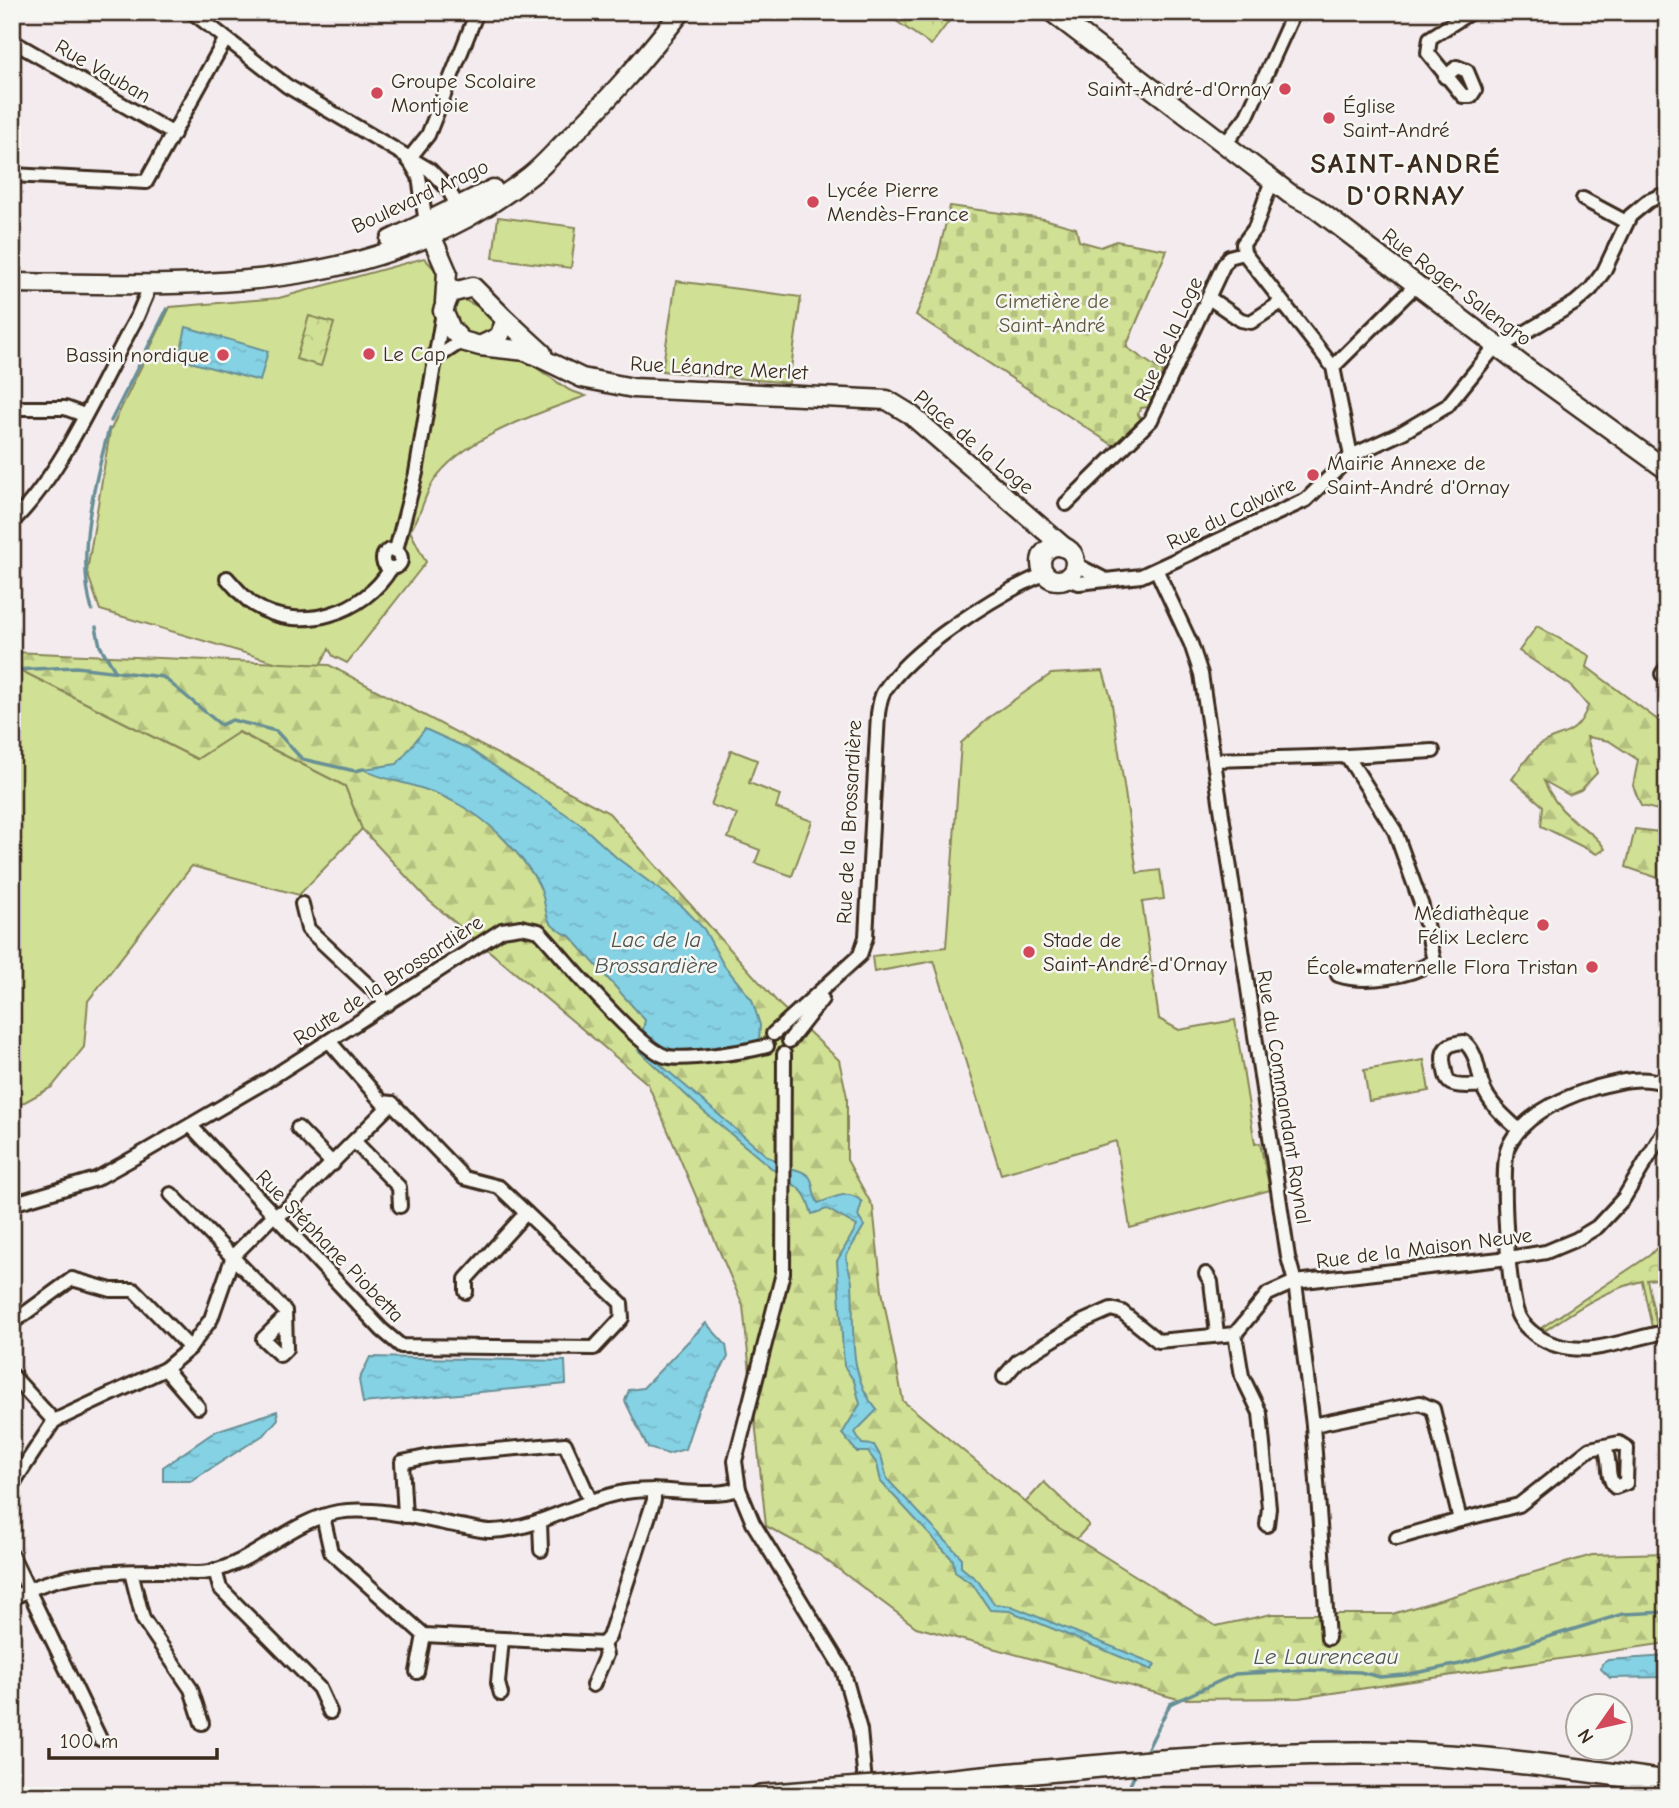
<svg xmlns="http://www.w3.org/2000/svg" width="1679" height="1808" font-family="'Comic Neue',sans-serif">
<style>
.grass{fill:#d0e094;stroke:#868559;stroke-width:2}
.forest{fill:url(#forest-firs);stroke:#868559;stroke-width:2}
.cemetery{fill:url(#cemetery-stones);stroke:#868559;stroke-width:2}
.park{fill:url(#park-crowns);stroke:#868559;stroke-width:2}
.water{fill:url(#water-ripples);stroke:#678f95;stroke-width:2}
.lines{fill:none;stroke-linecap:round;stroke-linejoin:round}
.stream{stroke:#678f95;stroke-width:3.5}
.street-casing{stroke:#3b2a1e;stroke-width:18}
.secondary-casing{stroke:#3b2a1e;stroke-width:23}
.primary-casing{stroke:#3b2a1e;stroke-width:26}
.street{stroke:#f6f6f2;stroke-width:12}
.secondary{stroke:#f6f6f2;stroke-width:18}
.primary{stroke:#f6f6f2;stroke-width:21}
.primary-bridge-casing{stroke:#3b2a1e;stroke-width:26;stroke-linecap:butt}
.primary-bridge{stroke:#f6f6f2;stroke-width:21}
.poi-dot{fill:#d1495b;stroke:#f6f6f2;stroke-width:2.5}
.labels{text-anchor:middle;stroke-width:5;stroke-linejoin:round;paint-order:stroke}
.street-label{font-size:21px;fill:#3b2a1e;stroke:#f6f6f2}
.poi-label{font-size:21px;fill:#3b2a1e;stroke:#f6f6f2;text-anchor:start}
.park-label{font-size:21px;fill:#60583c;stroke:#f6f6f2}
.water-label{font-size:23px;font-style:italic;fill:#4e5450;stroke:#f6f6f2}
.district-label{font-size:28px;font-weight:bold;letter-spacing:2px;fill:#3b2a1e;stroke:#f6f6f2}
</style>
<defs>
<pattern id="forest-firs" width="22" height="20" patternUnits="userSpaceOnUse" patternTransform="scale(1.75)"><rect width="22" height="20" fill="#d0e094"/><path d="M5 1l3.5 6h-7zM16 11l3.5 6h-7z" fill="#b4c07f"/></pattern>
<pattern id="cemetery-stones" width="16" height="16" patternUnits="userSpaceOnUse" patternTransform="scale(1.75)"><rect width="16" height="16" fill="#d0e094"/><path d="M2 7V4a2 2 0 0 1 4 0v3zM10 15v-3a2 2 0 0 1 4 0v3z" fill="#b4c07f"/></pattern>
<pattern id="park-crowns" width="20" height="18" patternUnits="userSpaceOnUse" patternTransform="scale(1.75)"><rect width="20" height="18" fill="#d0e094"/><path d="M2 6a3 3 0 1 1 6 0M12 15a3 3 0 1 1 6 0" fill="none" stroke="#b4c07f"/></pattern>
<pattern id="water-ripples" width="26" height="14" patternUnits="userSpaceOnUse" patternTransform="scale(1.75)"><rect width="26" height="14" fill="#85d2e5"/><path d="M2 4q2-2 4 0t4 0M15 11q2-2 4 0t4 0" fill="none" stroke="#74b4c4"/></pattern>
</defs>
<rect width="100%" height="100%" fill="#f4ebef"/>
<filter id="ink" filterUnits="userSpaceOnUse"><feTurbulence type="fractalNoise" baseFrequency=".0143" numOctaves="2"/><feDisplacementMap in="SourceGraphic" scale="14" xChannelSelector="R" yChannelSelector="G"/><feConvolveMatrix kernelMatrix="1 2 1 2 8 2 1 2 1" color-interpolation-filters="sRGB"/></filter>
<g filter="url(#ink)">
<g class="grass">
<path d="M 498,217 L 576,227 L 571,268 L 493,258 Z"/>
<path d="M 424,258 L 464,300 L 479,307 L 495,322 L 497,332 L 525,360 L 569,390 L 586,396 C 539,413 461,438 433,482 C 423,498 421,517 410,531 L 426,562 L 347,663 L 333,656 L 329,649 L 315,674 L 100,610 L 87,572 L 110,431 L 170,307 L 279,298 Z"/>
<path d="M 676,281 L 801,297 L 789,383 L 662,371 Z"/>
<path d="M 12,666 L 197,759 L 238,732 L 345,786 L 362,829 L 299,895 L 192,866 L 88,1001 L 84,1047 L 52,1087 L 12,1109 Z"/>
<path d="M 1103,671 L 1111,698 L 1137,873 L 1160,870 L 1164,899 L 1142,902 L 1159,1019 L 1179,1030 L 1235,1020 L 1255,1144 L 1260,1143 L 1270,1190 L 1130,1228 L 1116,1141 L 1001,1174 L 934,961 L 874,972 L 872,956 L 946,947 L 961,743 L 991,716 L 1051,674 Z"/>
<path d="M 731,750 L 757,760 L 749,783 L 780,795 L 776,808 L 812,821 L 792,876 L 755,863 L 760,850 L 728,838 L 737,814 L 711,805 Z"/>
<path d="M 1424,1060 L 1429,1091 L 1369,1101 L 1364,1070 Z"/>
<path d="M 1044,1482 L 1089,1525 L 1069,1547 L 1024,1504 Z"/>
</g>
<g class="forest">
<path d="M 1537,626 L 1590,656 L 1587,667 L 1667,727 L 1667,812 L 1641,806 L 1633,786 L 1638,760 L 1609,741 L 1587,737 L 1597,773 L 1581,790 L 1569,795 L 1544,781 C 1550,795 1559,808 1571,818 C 1584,830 1596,834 1605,849 L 1597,854 L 1541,826 L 1543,806 L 1512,779 C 1520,768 1528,756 1537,747 C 1556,730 1575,742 1588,706 L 1570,685 L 1519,651 Z"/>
<path d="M 12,652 L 329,665 L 609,813 L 779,1004 L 839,1060 L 847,1097 L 847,1160 L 873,1207 L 882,1291 L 903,1401 L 1048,1521 L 1216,1626 L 1272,1614 L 1392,1614 L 1592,1555 L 1667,1553 L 1667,1643 L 1299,1698 L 1178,1699 L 916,1627 L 818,1554 L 766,1526 L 743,1306 L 648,1084 L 427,899 L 362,829 L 345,786 L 239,732 L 197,759 L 12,666 Z"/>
<path d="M 1635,829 L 1667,833 L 1667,881 L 1626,867 Z"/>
</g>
<path class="cemetery" d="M 950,206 L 1044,219 L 1076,228 L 1079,241 L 1101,247 L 1116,241 L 1167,250 L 1126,347 L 1163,372 L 1148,407 L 1141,408 L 1138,414 L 1142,420 L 1117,448 L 916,315 L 933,276 Z"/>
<g class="park">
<path d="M 877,12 L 956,12 L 931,45 L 893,19 Z"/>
<path d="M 309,316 L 334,323 L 321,366 L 296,359 Z"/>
<path d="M 1667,1237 L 1667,1278 L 1647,1280 L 1657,1326 L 1652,1327 L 1642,1281 C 1605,1290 1577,1309 1546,1330 L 1541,1328 L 1650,1255 Z"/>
</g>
<g class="water">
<path d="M 186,327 L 268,351 L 260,381 L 179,359 Z"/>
<path d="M 425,729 L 469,749 L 579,823 L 617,858 L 683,907 L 704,929 L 723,964 L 752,1000 L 760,1025 L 759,1040 C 744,1046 673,1054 659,1046 C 653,1042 648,1035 643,1030 L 645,1020 L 570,936 C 540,923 550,916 541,890 C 533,870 514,849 499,834 C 477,812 444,794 414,786 C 396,780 380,779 363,769 L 397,764 Z"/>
<path d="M 640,1047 L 768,1157 L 780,1162 L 780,1171 L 775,1171 L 702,1110 L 638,1050 Z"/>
<path d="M 790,1168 C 821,1175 808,1186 818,1203 C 833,1199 848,1187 862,1202 L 858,1216 L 864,1226 L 846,1256 C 847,1266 851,1274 852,1283 C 855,1328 846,1374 877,1410 L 855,1432 L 862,1444 L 874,1445 L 882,1459 L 887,1479 L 961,1557 L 961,1567 L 978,1581 L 994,1604 L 1011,1606 L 1155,1664 L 1152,1670 L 1010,1611 L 990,1610 L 973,1585 L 955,1572 L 953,1560 L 881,1482 L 877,1464 L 868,1452 L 857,1452 L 842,1434 L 860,1404 L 854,1381 L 844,1366 L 837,1261 L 857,1226 L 827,1209 L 812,1214 C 807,1198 805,1190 789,1182 Z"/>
<path d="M 706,1323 L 726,1345 L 728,1357 L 698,1410 L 685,1449 L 668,1454 L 648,1448 L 625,1401 L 629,1390 L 643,1388 Z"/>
<path d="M 370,1357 L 565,1361 L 566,1384 L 363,1403 L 359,1380 Z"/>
<path d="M 277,1411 L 278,1419 L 265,1434 L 191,1481 L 163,1481 L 163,1467 L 216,1431 Z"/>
<path d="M 1667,1656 L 1667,1677 L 1610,1678 L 1601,1669 L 1602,1664 L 1608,1660 Z"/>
</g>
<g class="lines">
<g class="stream">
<path d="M 111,421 L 167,309"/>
<path d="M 92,610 C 76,555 94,484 109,429"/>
<path d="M 96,627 L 100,646 L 114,669"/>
<path d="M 12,670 L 76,667 L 163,677 L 221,725 L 232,720 L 276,731 L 302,759 L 355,771 L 363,769"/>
<path d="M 1144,1756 L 1170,1704 L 1235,1674 L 1303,1670 L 1360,1672 L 1380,1677 L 1405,1675 L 1460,1664 L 1623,1614 L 1667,1612"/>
<path d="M 1125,1796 L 1136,1772"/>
</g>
<defs>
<g id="street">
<path d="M 192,12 L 287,86 L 430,170 L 448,189 L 461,212"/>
<path d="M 12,41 L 174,134"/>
<path d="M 1445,77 L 1457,67 L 1467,71 L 1475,90 L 1471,96 L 1463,96 L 1428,53 L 1430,38 L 1471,12"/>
<path d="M 1225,144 L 1247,116 L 1294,12"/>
<path d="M 408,160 L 428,135 L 477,12"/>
<path d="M 409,160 L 419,177 L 426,223"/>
<path d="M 12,175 L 146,182 L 225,40"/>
<path d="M 1272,180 L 1255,228 L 1243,244 L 1244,253 L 1333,367 L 1351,456"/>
<path d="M 1583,199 L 1626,222"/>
<path d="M 1209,298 L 1241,320 L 1251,322 L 1280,303"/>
<path d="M 436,358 L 462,341"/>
<path d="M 1333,367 L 1417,284"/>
<path d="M 12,408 L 65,408 L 84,415"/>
<path d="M 1066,504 L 1151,420 L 1223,266 L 1229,257 L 1244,253"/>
<path d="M 12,522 C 63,473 102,380 137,317 L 146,296 L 147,285"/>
<circle cx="392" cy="559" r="9"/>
<path d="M 396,550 L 416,473 L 443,312"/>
<path d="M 1075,564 L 1104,579"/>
<path d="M 1157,571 L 1191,644 L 1201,674 L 1288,1257 L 1295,1282 L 1313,1425 L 1328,1638"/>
<path d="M 227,578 C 235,587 244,598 254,605 C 300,634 365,613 391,568"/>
<path d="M 1065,579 L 1079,583 L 1141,576 L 1306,500 L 1351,456 L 1403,432 L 1447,406 L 1490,353 L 1575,303 L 1591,289 L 1604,271 L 1630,216 L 1648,201 L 1667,193"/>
<path d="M 1662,674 L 1667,667"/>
<path d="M 1347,756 L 1433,751"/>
<path d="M 1214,760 L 1347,756 L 1395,831 L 1422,906 L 1434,961 C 1410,977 1365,984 1338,975"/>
<path d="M 302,904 L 308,929 L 388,1004"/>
<path d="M 773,1034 L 860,955 L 866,937 L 878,714 C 879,707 880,699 883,693 C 908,650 999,593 1044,574"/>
<path d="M 789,1041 L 822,999"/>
<path d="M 784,1054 L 783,1273 L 735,1461 L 739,1489 L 753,1523 L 843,1670 L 860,1730 L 866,1793"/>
<path d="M 1667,1084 C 1641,1075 1620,1081 1594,1088 C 1562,1098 1523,1115 1508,1147 C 1500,1167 1508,1298 1519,1317 C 1526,1330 1542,1341 1556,1345 C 1593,1357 1631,1337 1667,1332"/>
<path d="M 1483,1086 C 1474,1085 1455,1088 1449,1082 C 1446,1079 1445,1071 1444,1066 C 1440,1049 1448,1043 1464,1042 C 1478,1053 1477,1071 1483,1087 C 1490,1105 1505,1117 1519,1130"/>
<path d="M 191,1126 L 382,1330 L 401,1346 L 594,1348 L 622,1318 L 621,1303 L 499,1187 L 464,1178 L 392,1103 L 382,1102 L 329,1041"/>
<path d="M 298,1128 L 333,1164"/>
<path d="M 355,1142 L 399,1187 L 400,1206"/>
<path d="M 171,1194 L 285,1311 L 286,1349 L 280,1355 L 263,1339 L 285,1317"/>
<path d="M 12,1204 L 96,1179 L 146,1151 L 266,1081 L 502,930 L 521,927 L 539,931 C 564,958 636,1046 665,1056 C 681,1062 749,1051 767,1046"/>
<path d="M 1206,1274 L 1211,1282 L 1217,1334"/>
<path d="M 466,1292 L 466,1279 L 526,1213"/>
<path d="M 12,1323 L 72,1279 L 111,1290 L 134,1290 L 190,1348"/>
<path d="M 1235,1334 L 1242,1376 L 1260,1413 L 1269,1508 L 1267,1525"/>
<path d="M 165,1369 L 198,1407"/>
<path d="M 12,1375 L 54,1421"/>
<path d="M 1004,1377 L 1018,1361 L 1084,1321 L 1111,1309 L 1122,1312 L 1158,1341 L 1235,1334 L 1268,1294 L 1295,1282 L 1509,1258 L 1546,1252 L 1577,1239 L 1597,1227 L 1624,1198 L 1667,1126"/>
<path d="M 1313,1425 L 1420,1403 L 1433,1409 L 1460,1520 L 1519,1505 L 1590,1449 L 1619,1443 L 1627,1448 L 1626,1483 L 1615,1487 C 1605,1475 1612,1459 1604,1446"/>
<path d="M 12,1485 L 54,1421 L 165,1369 L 190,1348 L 211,1319 L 233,1256 L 274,1215 L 284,1211 L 392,1103"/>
<path d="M 323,1516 L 331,1552 L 424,1635 L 603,1644 L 609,1637 L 654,1500 L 654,1490"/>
<path d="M 405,1516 L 402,1462 L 435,1455 L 565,1444 L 591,1502"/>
<path d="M 540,1522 L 541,1550"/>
<path d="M 1397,1538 L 1460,1520"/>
<path d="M 12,1556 L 100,1739"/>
<path d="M 215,1570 L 220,1588 L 319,1688 L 330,1712"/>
<path d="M 131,1572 L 143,1619 L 191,1689 L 202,1723"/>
<path d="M 12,1599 C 55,1571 112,1571 161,1571 C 177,1571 194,1575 209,1572 C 256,1562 290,1521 338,1512 C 374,1506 424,1519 459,1526 C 469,1527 481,1531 491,1531 C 541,1530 584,1496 633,1491 C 668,1487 705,1499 739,1489"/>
<path d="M 417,1672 L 424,1635"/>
<path d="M 593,1685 L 606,1655 L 603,1644"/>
<path d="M 501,1694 L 498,1683 L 502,1639"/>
</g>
<g id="secondary">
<path d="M 1052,12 L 1290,194 L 1314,207 L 1526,368 L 1667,470"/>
<path d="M 427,226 L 447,272 L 445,302"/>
<path d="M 390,240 L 493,189"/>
<path d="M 12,283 C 198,285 374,298 530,176 C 543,166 553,154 564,143 C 609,100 642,61 681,12"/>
<path d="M 506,320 L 542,353"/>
<path d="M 480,346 L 499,337 L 506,320 L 473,287 L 450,293 L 443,311 L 451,329 L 462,341 L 480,346 L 526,351 L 582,378 L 633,388 L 887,400 L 910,414 L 1065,548"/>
<circle cx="1058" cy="563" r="17"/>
</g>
<g id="primary">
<path d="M 888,1786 C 1043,1772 1199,1753 1355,1753 C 1459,1752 1563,1767 1667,1782"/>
<path d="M 761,1796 L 848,1789"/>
</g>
</defs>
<use href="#street" class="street-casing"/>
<use href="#secondary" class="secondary-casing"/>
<use href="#primary" class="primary-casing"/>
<use href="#street" class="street"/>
<use href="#secondary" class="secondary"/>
<use href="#primary" class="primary"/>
<defs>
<path id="primary-bridge" d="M 848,1789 L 888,1786"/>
</defs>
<use href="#primary-bridge" class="primary-bridge-casing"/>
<use href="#primary-bridge" class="primary-bridge"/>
</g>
</g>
<g class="poi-dot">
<circle cx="1285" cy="89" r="7"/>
<circle cx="377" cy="93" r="7"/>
<circle cx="1329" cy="118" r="7"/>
<circle cx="813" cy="202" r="7"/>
<circle cx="369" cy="354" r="7"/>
<circle cx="223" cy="355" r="7"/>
<circle cx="1313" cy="475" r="7"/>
<circle cx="1543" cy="925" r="7"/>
<circle cx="1029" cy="952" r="7"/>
<circle cx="1592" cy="967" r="7"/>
</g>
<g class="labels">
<g class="street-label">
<text transform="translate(103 71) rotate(30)" y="7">Rue Vauban</text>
<text transform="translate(420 196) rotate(-25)" y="7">Boulevard Arago</text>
<text transform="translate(1457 287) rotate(37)" y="7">Rue Roger Salengro</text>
<text transform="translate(1168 339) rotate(-65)" y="7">Rue de la Loge</text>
<text transform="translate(719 368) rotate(3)" y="7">Rue Léandre Merlet</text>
<text transform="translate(974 442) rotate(40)" y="7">Place de la Loge</text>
<text transform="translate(1231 513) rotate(-26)" y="7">Rue du Calvaire</text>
<text transform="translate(849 822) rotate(-87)" y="7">Rue de la Brossardière</text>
<text transform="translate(388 980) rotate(-33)" y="7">Route de la Brossardière</text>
<text transform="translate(1284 1097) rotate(81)" y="7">Rue du Commandant Raynal</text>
<text transform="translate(330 1246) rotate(46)" y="7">Rue Stéphane Piobetta</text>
<text transform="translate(1424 1248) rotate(-7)" y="7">Rue de la Maison Neuve</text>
</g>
<g class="poi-label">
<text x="391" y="88">Groupe Scolaire<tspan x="391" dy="24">Montjoie</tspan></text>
<text x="1271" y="96" text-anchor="end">Saint-André-d'Ornay</text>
<text x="1343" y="113">Église<tspan x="1343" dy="24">Saint-André</tspan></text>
<text x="827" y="197">Lycée Pierre<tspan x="827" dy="24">Mendès-France</tspan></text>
<text x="383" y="361">Le Cap</text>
<text x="209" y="362" text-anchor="end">Bassin nordique</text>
<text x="1327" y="470">Mairie Annexe de<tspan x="1327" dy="24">Saint-André d'Ornay</tspan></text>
<text x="1529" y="920" text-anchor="end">Médiathèque<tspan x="1529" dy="24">Félix Leclerc</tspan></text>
<text x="1043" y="947">Stade de<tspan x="1043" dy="24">Saint-André-d'Ornay</tspan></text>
<text x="1578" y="974" text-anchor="end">École maternelle Flora Tristan</text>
</g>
<g class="park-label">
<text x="1052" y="308">Cimetière de<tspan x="1052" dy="24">Saint-André</tspan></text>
</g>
<g class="water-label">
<text x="656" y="947">Lac de la<tspan x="656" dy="26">Brossardière</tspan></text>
<text x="1326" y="1664">Le Laurenceau</text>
</g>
<g class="district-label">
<text x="1406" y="173">SAINT-ANDRÉ<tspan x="1406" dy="32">D'ORNAY</tspan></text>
</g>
</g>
<rect width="1679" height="1808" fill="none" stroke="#f6f6f2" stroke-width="42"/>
<rect x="21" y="21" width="1637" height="1766" fill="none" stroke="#3b2a1e" stroke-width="2.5" filter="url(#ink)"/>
<g transform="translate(1599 1727) rotate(236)"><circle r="33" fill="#f6f6f2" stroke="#aba49d" stroke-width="2"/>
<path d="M0-5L12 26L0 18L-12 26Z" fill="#d1495b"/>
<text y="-10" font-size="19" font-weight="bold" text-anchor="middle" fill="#3b2a1e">N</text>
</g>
<path d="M49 1748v10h168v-10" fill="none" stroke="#3b2a1e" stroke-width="3.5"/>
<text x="60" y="1748" font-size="21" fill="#3b2a1e" stroke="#f6f6f2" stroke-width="5" paint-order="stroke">100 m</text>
</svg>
